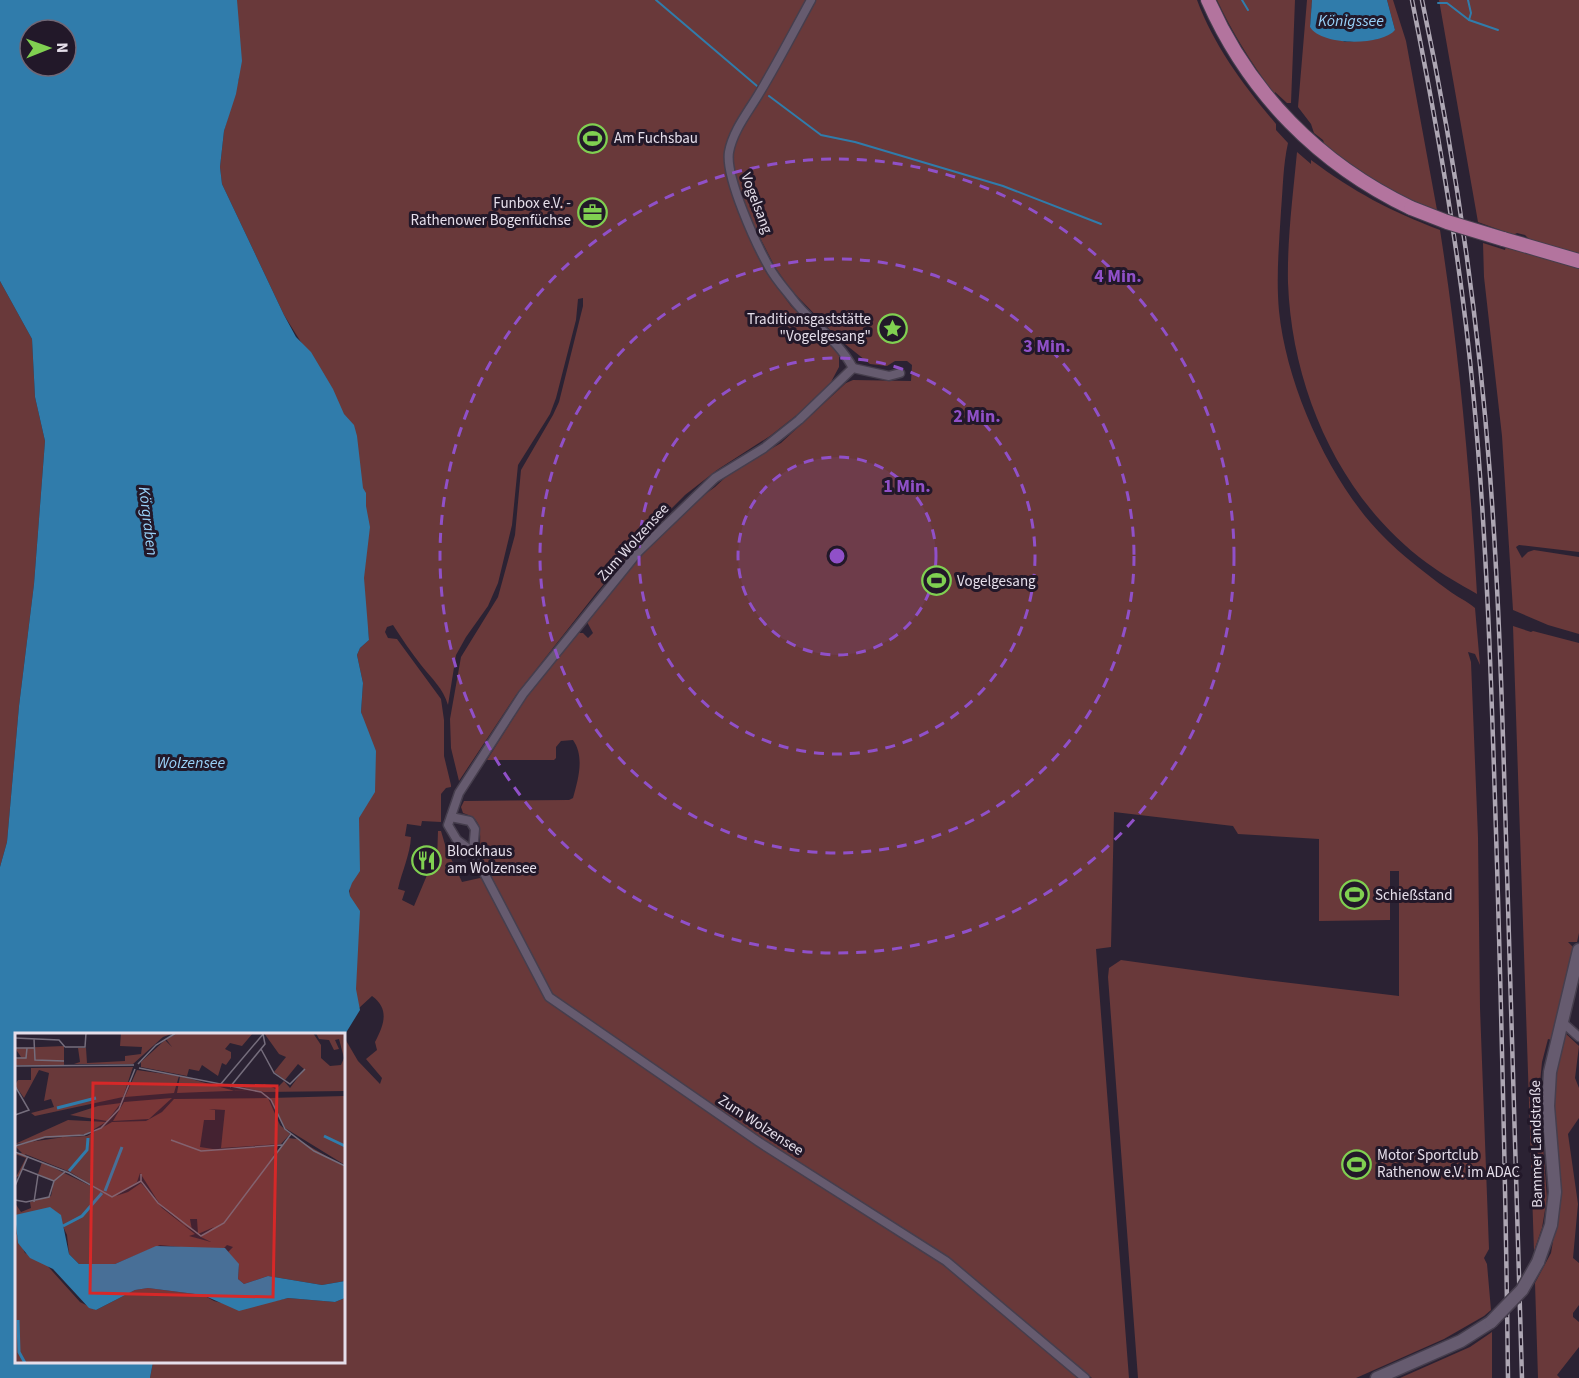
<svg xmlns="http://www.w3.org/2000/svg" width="1579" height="1378" font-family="'Source Sans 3',sans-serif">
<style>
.green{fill:#69393a}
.water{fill:#307cab;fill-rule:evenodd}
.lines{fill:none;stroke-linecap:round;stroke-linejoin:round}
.stream{stroke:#307cab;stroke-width:2}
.street-casing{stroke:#463e4d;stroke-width:11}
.secondary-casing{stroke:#463e4d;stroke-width:15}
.primary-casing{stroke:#463e4d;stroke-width:16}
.street{stroke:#665b6f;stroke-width:8}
.secondary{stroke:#665b6f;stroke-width:12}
.primary{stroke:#b3749e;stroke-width:14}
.rail-casing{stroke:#ada6b3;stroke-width:4.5}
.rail{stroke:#221829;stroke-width:2;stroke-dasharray:7;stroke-linecap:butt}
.secondary-bridge-casing{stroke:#463e4d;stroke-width:15;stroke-linecap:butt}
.primary-bridge-casing{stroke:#463e4d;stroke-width:16;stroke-linecap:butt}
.secondary-bridge{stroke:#665b6f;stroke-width:12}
.primary-bridge{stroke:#b3749e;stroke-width:14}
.ring{fill:none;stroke:#9050c8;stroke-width:3;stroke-dasharray:10 8}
.labels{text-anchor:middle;stroke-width:6;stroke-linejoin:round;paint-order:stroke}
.poi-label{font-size:15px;fill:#e5deea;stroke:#221829;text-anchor:start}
.street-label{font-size:15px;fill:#e5deea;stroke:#221829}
.water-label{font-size:16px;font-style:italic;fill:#99d1f8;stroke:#221829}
.inset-river{fill:none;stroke:#307cab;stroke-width:3}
.inset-road{fill:none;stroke:#756d7c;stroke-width:1.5}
.view{fill:#d62828;fill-opacity:0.15;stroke:#d62828;stroke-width:3}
.inset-edge{fill:none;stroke:#e5deea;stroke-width:3}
.centre{fill:#9050c8;stroke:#221829;stroke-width:3}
.ring-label{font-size:18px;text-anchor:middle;font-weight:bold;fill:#9050c8;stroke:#221829;stroke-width:6;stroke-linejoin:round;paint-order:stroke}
</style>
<rect width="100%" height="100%" fill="#2b2233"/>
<g class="green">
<path d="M 234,0 L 807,0 L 728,142 L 725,157 L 728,180 L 735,201 L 766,272 L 791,306 L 835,347 L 839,356 L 839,367 L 831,382 L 798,414 L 770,436 L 717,470 L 685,495 L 652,528 L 597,592 L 516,695 L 459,781 L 451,748 L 450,719 L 461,657 L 498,597 L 515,535 L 521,470 L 553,415 L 559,402 L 583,306 L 583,298 L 578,299 L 576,320 L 556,398 L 550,414 L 518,465 L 512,525 L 498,583 L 488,606 L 466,637 L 456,655 L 448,705 C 443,688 432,679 421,665 C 411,652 402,639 393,625 L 387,627 L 385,632 L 388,638 L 397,639 L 441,699 L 444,720 L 444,756 L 451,785 L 451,787 L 446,788 L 441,794 L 441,822 L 422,821 L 421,826 L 407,824 L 405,836 L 411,837 C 410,855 402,871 398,889 L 405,891 L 402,900 L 414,906 L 433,861 L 437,861 L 438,831 L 441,831 L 446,848 L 462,882 L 480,878 L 485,881 L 548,1000 L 943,1262 L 1081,1378 L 150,1378 L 153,1362 L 344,1362 L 344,1037 L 358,1061 L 380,1084 L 382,1078 L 366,1059 L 377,1050 L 375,1042 C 384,1025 390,1009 372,996 L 359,1008 L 349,998 L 346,929 L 365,725 L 361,712 L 363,683 L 357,655 L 360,648 L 369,640 L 368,629 L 353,617 L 304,347 L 284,315 L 222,184 L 220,167 L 224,131 L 239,78 Z"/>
<path d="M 815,0 L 1197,0 C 1214,46 1244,86 1276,124 L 1276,130 L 1288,143 C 1283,165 1283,188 1281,211 C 1279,244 1276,278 1279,311 C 1286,381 1324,468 1370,522 C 1392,548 1421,570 1448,590 C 1457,597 1467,601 1475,608 L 1480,665 L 1475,654 L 1468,652 L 1471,662 L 1478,837 L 1480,1008 L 1489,1249 L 1484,1258 L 1487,1264 L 1491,1310 L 1484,1316 L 1444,1339 L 1356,1378 L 1138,1378 L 1108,977 L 1109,968 L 1121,960 L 1257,979 L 1399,996 L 1399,871 L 1390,871 L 1390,920 L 1319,921 L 1319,839 L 1238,834 L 1233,826 L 1114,812 L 1111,947 L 1096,949 L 1129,1378 L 1092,1378 L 945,1258 L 756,1137 L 552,996 L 482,858 C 476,838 489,821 463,813 L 461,807 L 464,801 L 569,800 L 573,798 C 578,780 585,757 573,740 L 561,741 L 556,747 L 556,758 L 554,760 L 487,760 L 526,698 L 578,633 L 583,633 L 588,638 L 593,633 L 587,622 L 592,615 L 642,554 L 689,506 L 715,487 L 729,474 L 781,443 L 846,383 L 853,380 L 911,381 L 912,365 L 907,361 L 895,361 L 887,366 L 870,364 L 840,340 L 791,290 L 775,267 L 751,220 L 735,179 L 731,156 L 743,125 Z"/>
<path d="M 1217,0 L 1295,0 L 1291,103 L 1287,103 L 1275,92 L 1275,95 C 1252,64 1233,34 1217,0 Z"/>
<path d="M 1307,0 L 1312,0 L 1310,27 L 1345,42 L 1377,39 L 1395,30 L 1387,0 L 1393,0 L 1406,41 L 1437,210 L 1400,196 L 1350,166 L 1325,146 L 1323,140 L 1314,133 L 1311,124 L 1298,107 Z"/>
<path d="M 1439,0 L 1579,0 L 1579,254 L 1531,241 L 1525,235 L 1517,233 L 1513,235 L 1501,232 L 1500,230 L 1478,222 Z"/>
<path d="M 1297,152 L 1311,164 L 1311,160 C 1354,192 1390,211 1440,230 C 1459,351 1470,472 1477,594 C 1460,584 1443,575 1427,563 C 1340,499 1292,390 1288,283 C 1287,240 1293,195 1297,152 Z"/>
<path d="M 1483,243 L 1505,250 L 1506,246 L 1579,267 L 1579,552 L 1519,545 L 1516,547 L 1522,558 L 1528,552 L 1534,550 L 1579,557 L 1579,634 L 1548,625 L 1513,610 L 1502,436 L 1484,277 Z"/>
<path d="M 0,281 L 32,339 L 35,397 L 45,441 L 34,584 L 19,706 L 7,842 L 0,867 Z"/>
<path d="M 1513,626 L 1531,632 L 1533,631 L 1579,643 L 1579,933 L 1577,942 L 1568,942 L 1575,949 L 1552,1040 L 1548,1039 L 1542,1062 L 1539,1093 L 1547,1198 L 1542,1228 L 1534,1251 Z"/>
<path d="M 1565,1033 L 1579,1046 L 1575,1078 L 1579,1088 L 1579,1118 L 1568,1134 L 1578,1204 L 1573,1258 L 1579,1263 L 1579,1305 L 1573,1313 L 1573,1317 L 1579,1322 L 1579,1347 L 1557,1375 L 1560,1378 L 1538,1378 L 1535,1283 L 1551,1253 L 1560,1199 L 1559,1165 L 1552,1094 L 1554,1078 Z"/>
<path d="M 1492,1332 L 1492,1378 L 1400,1378 L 1470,1347 Z"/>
</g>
<g class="water">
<path d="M 0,0 L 237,0 L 242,61 L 236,94 L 224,131 L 220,167 L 222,184 L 284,315 L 296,337 L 311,352 L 333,389 L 344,414 L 354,425 L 357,436 L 363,488 L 366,493 L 366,506 L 370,527 L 364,578 L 369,640 L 360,648 L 357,655 L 363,683 L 361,712 L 376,751 L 375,792 L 359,818 L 360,871 L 352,883 L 349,891 L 350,896 L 360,911 L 356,989 L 360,1010 L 344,1036 L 16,1034 L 16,1362 L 153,1362 L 150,1378 L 0,1378 L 0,867 L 7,842 L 19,706 L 34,584 L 45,441 L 35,397 L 32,339 L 0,281 ZM 30,30 L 66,30 L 66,66 L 30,66 Z"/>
<path d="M 1312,0 L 1387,0 L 1395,30 C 1382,46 1321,46 1310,27 Z"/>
</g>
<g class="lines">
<g class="stream">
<path d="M 656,0 L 757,86"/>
<path d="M 1242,0 L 1248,10"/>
<path d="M 1468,0 L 1471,13 L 1469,20"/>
<path d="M 1438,3 L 1447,3 L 1469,20 L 1498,30"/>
<path d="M 769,96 L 821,135 L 855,142 L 1003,186 L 1101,224"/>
</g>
<defs>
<g id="street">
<path d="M 811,0 C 794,31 778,62 760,92 C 749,111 733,130 729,152 C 725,177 756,244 769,267 C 775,278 783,287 791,297 C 810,323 837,338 853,368"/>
<path d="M 900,373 L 889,376 L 853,368 L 799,420 L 764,448 L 715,478 L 639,551 L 523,694 L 459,793 L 448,825 L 457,840 L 473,852 L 549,997 L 759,1142 L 946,1261 L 1085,1378"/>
<path d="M 451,817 L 470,821 L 475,829 L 473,852"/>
<path d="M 1561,1021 L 1579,1037"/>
</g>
<g id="secondary">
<path d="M 1538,1262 L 1551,1225 L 1555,1192 L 1548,1106 L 1550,1072 L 1579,950"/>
<path d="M 1377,1378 L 1461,1341 L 1491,1322"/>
</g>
<g id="primary">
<path d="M 1208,0 C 1249,93 1319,164 1411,208"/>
<path d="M 1503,239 L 1579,261"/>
</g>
</defs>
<use href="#street" class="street-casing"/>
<use href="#secondary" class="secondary-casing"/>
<use href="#primary" class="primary-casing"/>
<use href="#street" class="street"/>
<use href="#secondary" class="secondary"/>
<use href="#primary" class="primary"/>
<defs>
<g id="rail">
<path d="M 1412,0 C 1438,129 1461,260 1473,391 C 1488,549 1492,706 1497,864 C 1502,1035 1506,1206 1508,1378"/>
<path d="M 1422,0 C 1455,156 1478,315 1490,475 C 1500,606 1503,739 1507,871 C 1512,1040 1517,1209 1522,1378"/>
</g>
</defs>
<use href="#rail" class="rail-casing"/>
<use href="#rail" class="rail"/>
<defs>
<path id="secondary-bridge" d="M 1491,1322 L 1522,1290 L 1538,1262"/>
<path id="primary-bridge" d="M 1411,208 L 1447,222 L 1503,239"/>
</defs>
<use href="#secondary-bridge" class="secondary-bridge-casing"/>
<use href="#primary-bridge" class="primary-bridge-casing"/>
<use href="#secondary-bridge" class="secondary-bridge"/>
<use href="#primary-bridge" class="primary-bridge"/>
</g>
<circle cx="837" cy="556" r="99" fill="#9050c8" fill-opacity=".12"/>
<g class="ring">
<circle cx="837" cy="556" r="99"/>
<circle cx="837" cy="556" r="198"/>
<circle cx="837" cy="556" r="297"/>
<circle cx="837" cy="556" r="397"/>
</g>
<defs>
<symbol id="stadium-ring" viewBox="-11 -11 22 22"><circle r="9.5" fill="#221829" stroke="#80d051" stroke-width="1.5"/><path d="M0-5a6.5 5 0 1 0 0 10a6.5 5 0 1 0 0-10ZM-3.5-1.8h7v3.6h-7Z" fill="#80d051"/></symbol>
<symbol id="office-ring" viewBox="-11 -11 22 22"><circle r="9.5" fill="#221829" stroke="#80d051" stroke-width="1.5"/><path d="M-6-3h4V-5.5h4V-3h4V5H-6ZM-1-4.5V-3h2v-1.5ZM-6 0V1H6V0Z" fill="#80d051"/></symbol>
<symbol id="sight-ring" viewBox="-11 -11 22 22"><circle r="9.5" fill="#221829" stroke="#80d051" stroke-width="1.5"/><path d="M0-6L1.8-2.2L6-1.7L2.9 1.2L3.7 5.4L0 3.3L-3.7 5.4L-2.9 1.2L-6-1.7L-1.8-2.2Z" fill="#80d051"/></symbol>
<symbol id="restaurant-ring" viewBox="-11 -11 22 22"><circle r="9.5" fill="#221829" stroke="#80d051" stroke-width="1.5"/><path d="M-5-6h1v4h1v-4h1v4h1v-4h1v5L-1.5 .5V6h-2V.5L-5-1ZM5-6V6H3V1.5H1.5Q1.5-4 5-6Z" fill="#80d051"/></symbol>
</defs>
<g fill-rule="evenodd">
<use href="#stadium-ring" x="576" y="122" width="33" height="33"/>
<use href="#office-ring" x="576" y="196" width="33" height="33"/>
<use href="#sight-ring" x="876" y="312" width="33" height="33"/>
<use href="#stadium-ring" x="920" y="564" width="33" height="33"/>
<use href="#restaurant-ring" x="410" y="844" width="33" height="33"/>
<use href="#stadium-ring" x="1338" y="878" width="33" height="33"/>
<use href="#stadium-ring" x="1340" y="1148" width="33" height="33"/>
</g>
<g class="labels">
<g class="poi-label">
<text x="614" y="143">Am Fuchsbau</text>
<text x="571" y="208" text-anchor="end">Funbox e.V. -<tspan x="571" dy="17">Rathenower Bogenfüchse</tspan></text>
<text x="871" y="324" text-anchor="end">Traditionsgaststätte<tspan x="871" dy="17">"Vogelgesang"</tspan></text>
<text x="957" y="586">Vogelgesang</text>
<text x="447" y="856">Blockhaus<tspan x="447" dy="17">am Wolzensee</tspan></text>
<text x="1375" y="900">Schießstand</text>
<text x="1377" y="1160">Motor Sportclub<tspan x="1377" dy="17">Rathenow e.V. im ADAC</tspan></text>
</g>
<g class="street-label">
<text transform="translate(757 203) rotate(69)" y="5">Vogelsang</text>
<text transform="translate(633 542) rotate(-48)" y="5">Zum Wolzensee</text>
<text transform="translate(761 1125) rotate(33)" y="5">Zum Wolzensee</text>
<text transform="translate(1536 1144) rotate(-91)" y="5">Bammer Landstraße</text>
</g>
<g class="water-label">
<text x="1351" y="26">Königssee</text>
<text transform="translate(149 521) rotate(83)" y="6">Körgraben</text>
<text x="191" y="768">Wolzensee</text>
</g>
</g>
<g transform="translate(15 1033)">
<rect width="330" height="330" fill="#2b2233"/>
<path d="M 106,0 L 159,0 L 148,4 L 118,31 L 59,31 L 65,29 L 63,15 L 71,15 L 72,30 L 110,28 L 110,23 L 126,21 L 127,14 L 105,13 ZM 163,0 L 238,0 L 227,13 L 215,10 L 210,16 L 216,19 L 216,25 L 211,32 L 207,30 L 203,43 L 187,32 L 184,38 L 174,36 L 172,43 L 126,34 L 126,29 L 150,7 L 157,14 L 151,6 ZM 249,0 L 298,0 L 306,12 L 306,25 L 315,33 L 326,32 L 329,25 L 324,6 L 320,7 L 324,16 L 319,17 L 314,7 L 304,6 L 301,0 L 330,0 L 330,58 L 249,59 L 222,53 L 246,54 L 249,51 L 261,56 L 269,48 L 275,55 L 289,36 L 283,31 L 270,47 L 259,39 L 271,24 L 264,21 ZM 49,13 L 49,32 L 0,32 L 0,26 L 6,24 L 0,15 ZM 118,34 L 108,64 L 20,83 L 16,80 L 39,74 L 36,66 L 29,68 L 34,40 L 24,37 L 9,65 L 0,52 L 3,47 L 16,47 L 16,35 ZM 122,37 L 164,43 L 159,60 L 110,64 ZM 165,43 L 220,58 L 238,57 L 162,60 ZM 330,63 L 330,132 L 270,95 L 255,65 ZM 157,65 L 134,86 L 98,88 L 109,69 ZM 253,65 L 265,92 L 275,101 L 266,111 L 206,115 L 210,77 L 194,76 L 200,77 L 200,87 L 189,87 L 185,114 L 204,117 L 263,113 L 258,123 L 273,105 L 282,106 L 330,134 L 330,248 L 307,252 L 253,243 L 229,251 L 223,246 L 224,232 L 213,219 L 218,214 L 212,212 L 206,218 L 145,212 L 100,231 L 64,231 L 54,221 L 52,202 L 41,179 L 35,175 L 0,184 L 0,170 L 6,179 L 16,175 L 15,169 L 36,163 L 39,148 L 23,141 L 27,129 L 90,160 L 55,139 L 10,121 L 12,125 L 4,143 L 1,144 L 11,125 L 0,121 L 7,120 L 0,113 L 31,105 L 72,103 L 97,89 L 131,88 L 147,79 L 159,66 ZM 125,140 L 144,170 L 169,192 L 177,197 L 175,186 L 182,186 L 183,201 L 199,194 L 186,204 L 196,209 L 174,203 L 180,201 L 147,175 L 126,150 L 113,159 L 101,163 L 122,149 ZM 106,70 L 92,88 L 55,82 L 83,73 ZM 53,87 L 91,89 L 71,101 L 0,111 ZM 0,198 L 10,220 L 29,229 L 65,269 L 81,277 L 120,257 L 133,255 L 188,262 L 199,268 L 227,275 L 273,265 L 320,269 L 330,265 L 330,330 L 0,330 Z" fill="#69393a" fill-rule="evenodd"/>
<path d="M 35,174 L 46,182 L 54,221 L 64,231 L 100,231 L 141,213 L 210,215 L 224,231 L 223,246 L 229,251 L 253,243 L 307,252 L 330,248 L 330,265 L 320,269 L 273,265 L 224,278 L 188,262 L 133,255 L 120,257 L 81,277 L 74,275 L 38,236 L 15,225 L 3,210 L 0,182 Z" fill="#307cab"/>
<path class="inset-river" d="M 42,75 L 81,65M 309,103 L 330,113M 54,138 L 72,117 L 73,105M 90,158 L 107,114M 48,193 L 67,183 L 87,160M 3,287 L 4,319 L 10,330"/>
<path class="inset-road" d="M 0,5 L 44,7 L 50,14M 19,6 L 20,27 L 49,28M 50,14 L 70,14 L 71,0M 0,15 L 19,15M 246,16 L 259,40 L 275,51 L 290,36M 0,25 L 11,25 L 12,15M 123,31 L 141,12 L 161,0M 0,33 L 119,32M 124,35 L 246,59 L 256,67 L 270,96 L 299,118 L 330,133M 205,52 L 249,0M 0,53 L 14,77 L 0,82M 215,54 L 250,11 L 248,1M 156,107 L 186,118 L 267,112M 0,113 L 30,104 L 69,102 L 86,95 L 104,76 L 120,36M 0,119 L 54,140 L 97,164 L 126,148M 8,136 L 39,148M 126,141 L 126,148 L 143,170 L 186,203 L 209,190 L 276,101M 0,153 L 13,123M 0,167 L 11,169 L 34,164 L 39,148 L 51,138M 19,169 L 23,142"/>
<path class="view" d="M 78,50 L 262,53 L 258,264 L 75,260 Z"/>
<rect width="330" height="330" class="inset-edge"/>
</g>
<circle cx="837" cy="556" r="9" class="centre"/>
<g class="ring-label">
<text x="1118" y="282">4 Min.</text>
<text x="1047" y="352">3 Min.</text>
<text x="977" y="422">2 Min.</text>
<text x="907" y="492">1 Min.</text>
</g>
<g transform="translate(48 48) rotate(89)"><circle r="28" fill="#221829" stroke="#706776" stroke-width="1.5"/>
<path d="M0-4.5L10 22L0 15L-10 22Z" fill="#80d051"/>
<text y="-9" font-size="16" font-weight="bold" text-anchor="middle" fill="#e5deea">N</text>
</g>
</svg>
